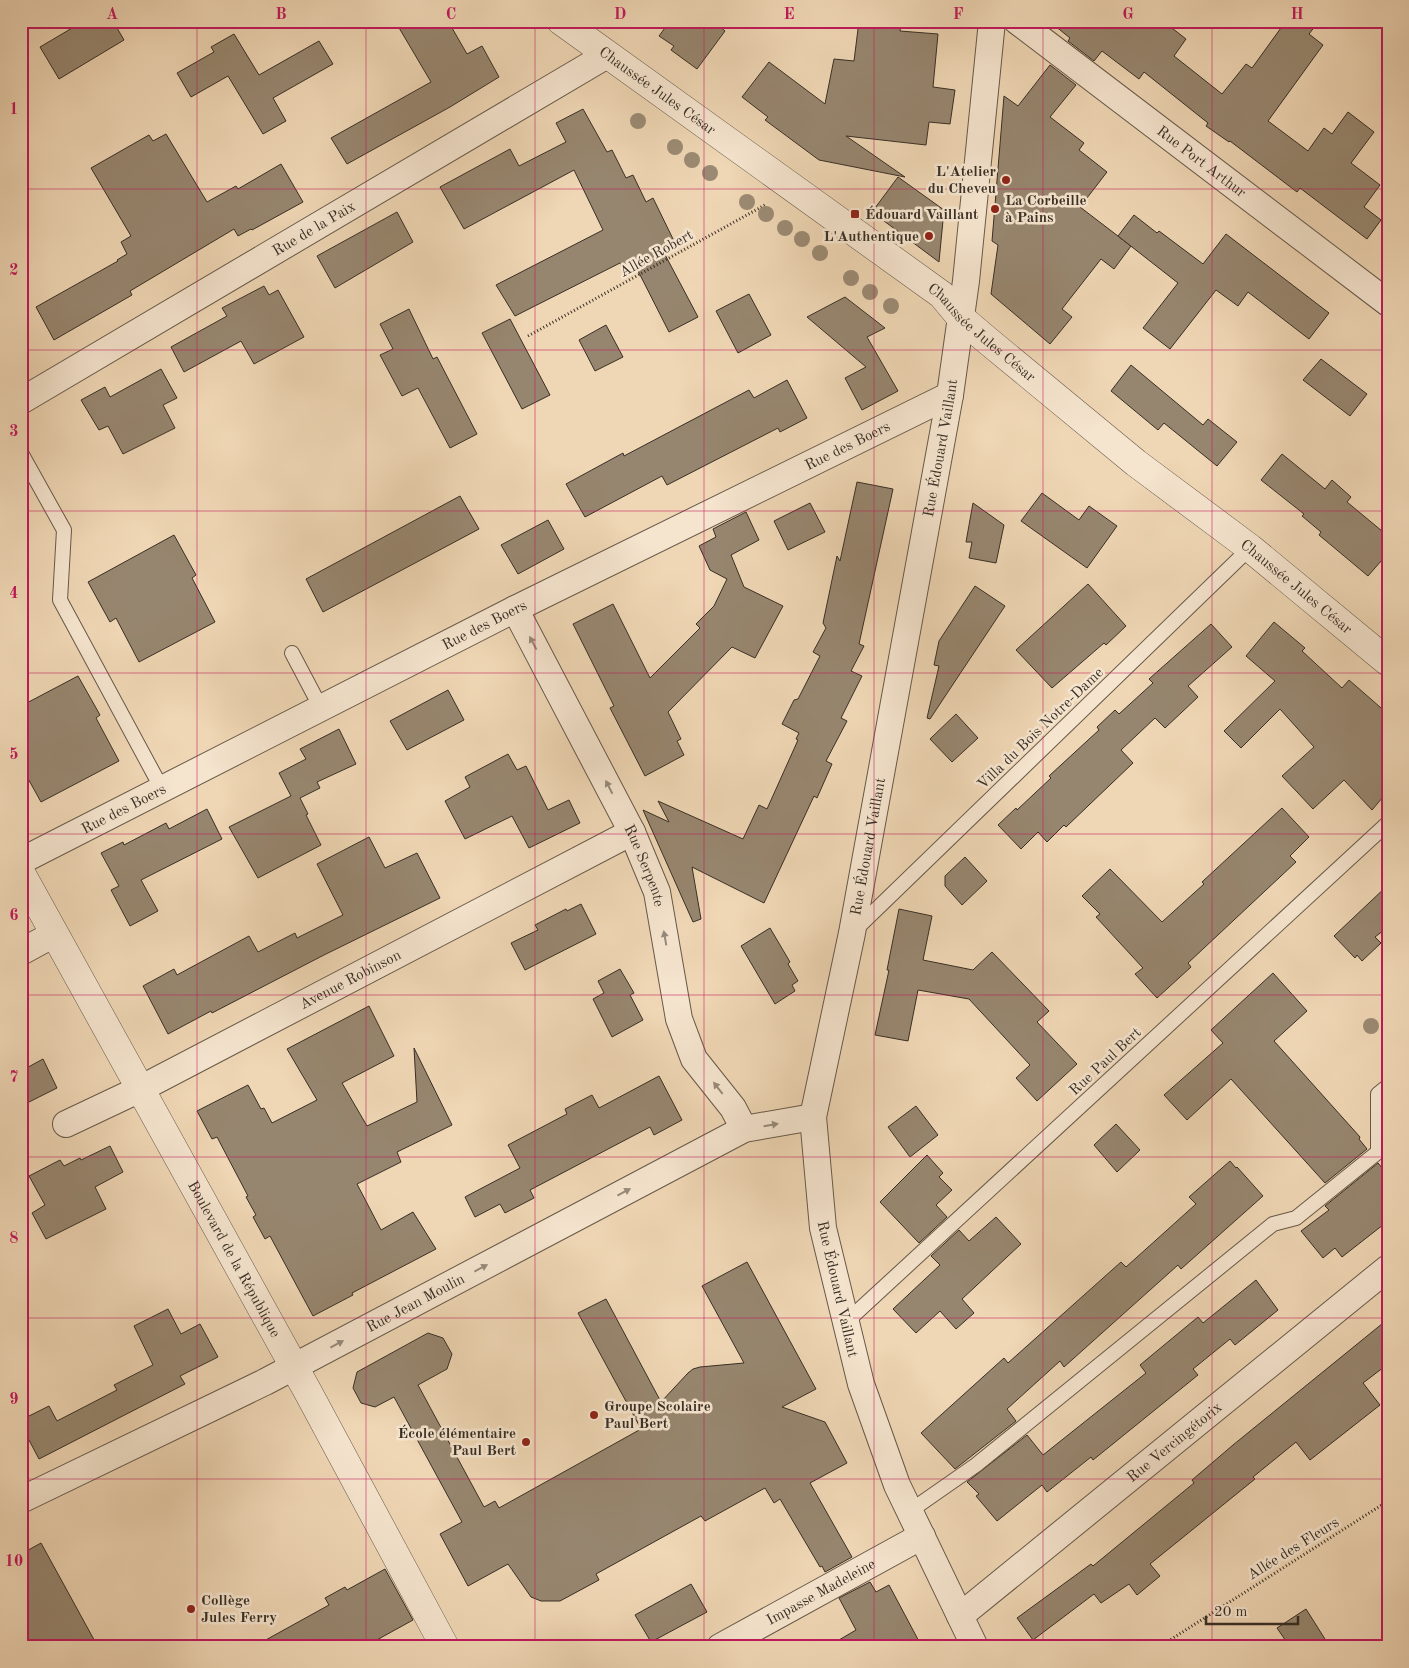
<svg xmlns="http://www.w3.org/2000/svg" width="1409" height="1668" font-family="'Old Standard TT',serif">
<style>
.building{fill:#97866f;stroke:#382f25}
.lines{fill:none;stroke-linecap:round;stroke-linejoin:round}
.service-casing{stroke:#665949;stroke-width:16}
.minor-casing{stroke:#665949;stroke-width:28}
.tertiary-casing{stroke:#665949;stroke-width:29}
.path{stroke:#382f25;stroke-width:3;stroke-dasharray:1 2.5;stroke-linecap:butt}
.service{stroke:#f5e4ce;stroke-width:14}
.minor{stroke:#f5e4ce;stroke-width:26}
.tertiary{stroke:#f5e4ce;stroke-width:28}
.tree{fill:#9b8a73}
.oneway{fill:#968a7a}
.grid{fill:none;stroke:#c2185b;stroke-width:1;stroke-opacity:0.55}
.poi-dot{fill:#8f2418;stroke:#f5e4ce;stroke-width:2}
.labels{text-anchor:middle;stroke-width:5;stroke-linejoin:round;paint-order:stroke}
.street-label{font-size:15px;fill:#382f25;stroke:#f5e4ce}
.poi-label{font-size:15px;font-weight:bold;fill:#382f25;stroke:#f5e4ce;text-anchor:start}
.neatline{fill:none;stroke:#c2185b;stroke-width:2}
.grid-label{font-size:16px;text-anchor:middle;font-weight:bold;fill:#c2185b}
</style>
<rect width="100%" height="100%" fill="#efd6b4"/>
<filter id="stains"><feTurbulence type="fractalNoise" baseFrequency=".004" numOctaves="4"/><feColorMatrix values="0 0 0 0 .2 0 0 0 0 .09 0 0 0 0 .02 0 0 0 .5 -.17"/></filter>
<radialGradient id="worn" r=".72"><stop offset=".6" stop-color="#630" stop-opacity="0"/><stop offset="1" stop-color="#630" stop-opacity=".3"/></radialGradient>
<g class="building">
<path d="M 84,21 L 113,21 L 124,40 L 59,79 L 40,47 Z"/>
<path d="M 395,21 L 448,21 L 467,54 L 482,46 L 499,77 L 450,107 L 347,164 L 331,138 L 431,82 Z"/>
<path d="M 670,21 L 713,21 L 725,31 L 697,69 L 671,50 L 674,46 L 659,36 Z"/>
<path d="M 859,21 L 901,21 L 900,31 L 938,34 L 933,87 L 955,90 L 950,124 L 929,122 L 926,145 L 846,136 L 905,177 L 819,160 L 765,120 L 768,117 L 742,97 L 769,62 L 825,104 L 834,59 L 854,61 Z"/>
<path d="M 1049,21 L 1163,21 L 1186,39 L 1174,56 L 1222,94 L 1246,64 L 1252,68 L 1286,21 L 1319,21 L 1309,34 L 1323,45 L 1268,121 L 1308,151 L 1324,128 L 1332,134 L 1348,112 L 1374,132 L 1351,163 L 1380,185 L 1364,207 L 1381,220 L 1367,239 L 1300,188 L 1297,192 L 1230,141 L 1229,142 L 1206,126 L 1208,123 L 1144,72 L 1139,79 L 1102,51 L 1094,61 L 1068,41 L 1070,38 Z"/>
<path d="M 234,34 L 259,75 L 319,41 L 333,64 L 273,98 L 286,121 L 263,134 L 228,76 L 191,97 L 177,73 L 214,52 L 211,47 Z"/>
<path d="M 1050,65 L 1076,85 L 1050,117 L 1084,143 L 1079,150 L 1107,172 L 1080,207 L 1131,246 L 1114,269 L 1101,259 L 1062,309 L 1072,317 L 1050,344 L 991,294 L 998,245 L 992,241 L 1004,96 L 1018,106 Z"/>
<path d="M 583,109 L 607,152 L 612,150 L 626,178 L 633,175 L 646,202 L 653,198 L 674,241 L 661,247 L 698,317 L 669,332 L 633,261 L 621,266 L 620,263 L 515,316 L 496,285 L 603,230 L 574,170 L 464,229 L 440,187 L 510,149 L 519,166 L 566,142 L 556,123 Z"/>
<path d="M 166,134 L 207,202 L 236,186 L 238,189 L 281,164 L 303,202 L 252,230 L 251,229 L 238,236 L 234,229 L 130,291 L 132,295 L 54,340 L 36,307 L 118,261 L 117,260 L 127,254 L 121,242 L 131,236 L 91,168 L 149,135 L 153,141 Z"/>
<path d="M 898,177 L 944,210 L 939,262 L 872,212 Z"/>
<path d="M 397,212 L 413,242 L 335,288 L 317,256 Z"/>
<path d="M 1134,215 L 1157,233 L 1159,231 L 1203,264 L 1226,234 L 1329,313 L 1309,339 L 1248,292 L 1238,306 L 1216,290 L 1170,349 L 1143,328 L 1178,283 L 1118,236 Z"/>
<path d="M 264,286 L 269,295 L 278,290 L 304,337 L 254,364 L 241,341 L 184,372 L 171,347 L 227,316 L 222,308 Z"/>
<path d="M 749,294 L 771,335 L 738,353 L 716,311 Z"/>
<path d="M 845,297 L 885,328 L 867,337 L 898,391 L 862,410 L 845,378 L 866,367 L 807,317 Z"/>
<path d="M 409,309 L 433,359 L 437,357 L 477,434 L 450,448 L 418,388 L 402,396 L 380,355 L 393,349 L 380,324 Z"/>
<path d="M 510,319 L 550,395 L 522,409 L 482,333 Z"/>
<path d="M 606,325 L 623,357 L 595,371 L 579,340 Z"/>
<path d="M 1321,359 L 1367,394 L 1350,416 L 1303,380 Z"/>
<path d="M 1131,365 L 1203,425 L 1208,419 L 1237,442 L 1217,466 L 1164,423 L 1158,430 L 1111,391 Z"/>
<path d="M 161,369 L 177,398 L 163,405 L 175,428 L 123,454 L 108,426 L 99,430 L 81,400 L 105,387 L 110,397 Z"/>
<path d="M 787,380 L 807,418 L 780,432 L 778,428 L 667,485 L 662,476 L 585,517 L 566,484 L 623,453 L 624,456 L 749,390 L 754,398 Z"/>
<path d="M 1282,454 L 1325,489 L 1332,480 L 1351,497 L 1347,502 L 1388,536 L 1388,553 L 1368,576 L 1319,535 L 1321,532 L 1302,516 L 1304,514 L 1261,480 Z"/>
<path d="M 857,482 L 893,489 L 859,644 L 864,646 L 851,671 L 862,676 L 841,718 L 847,721 L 826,761 L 832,764 L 817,798 L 814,796 L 764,903 L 692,867 L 701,919 L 693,922 L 643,810 L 669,822 L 658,801 L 743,839 L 759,805 L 767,809 L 798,740 L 796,739 L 799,733 L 782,724 L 794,700 L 798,699 L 820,656 L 813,652 L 826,628 L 823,623 L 837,556 L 840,561 Z"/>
<path d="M 1042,493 L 1079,520 L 1089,506 L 1117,526 L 1087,568 L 1021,521 Z"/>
<path d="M 460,496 L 479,529 L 323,612 L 306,579 Z"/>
<path d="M 810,503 L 825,532 L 788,550 L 774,521 Z"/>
<path d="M 973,503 L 1004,525 L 996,563 L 969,558 L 972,542 L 966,542 Z"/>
<path d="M 746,512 L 759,540 L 731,555 L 744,587 L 783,606 L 755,658 L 732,647 L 668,712 L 681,739 L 677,741 L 684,755 L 645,776 L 610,708 L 614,706 L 573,624 L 613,604 L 650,678 L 700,628 L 696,624 L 714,606 L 727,579 L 710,570 L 699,546 L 716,537 L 713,529 Z"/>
<path d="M 548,520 L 564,549 L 518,574 L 501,545 Z"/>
<path d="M 174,535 L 196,575 L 192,578 L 215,622 L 139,662 L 116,618 L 110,622 L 88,582 Z"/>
<path d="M 1088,584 L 1126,626 L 1106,645 L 1104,643 L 1052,688 L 1016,650 Z"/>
<path d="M 975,586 L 1005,606 L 930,719 L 927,718 L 939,666 L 934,665 L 939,641 Z"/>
<path d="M 1274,622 L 1305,648 L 1302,651 L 1342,688 L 1349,680 L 1388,714 L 1388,791 L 1372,810 L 1344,780 L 1313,809 L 1282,776 L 1314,747 L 1280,709 L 1241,748 L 1224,731 L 1275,681 L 1246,656 Z"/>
<path d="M 1211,624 L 1232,647 L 1188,686 L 1198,697 L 1165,728 L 1155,718 L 1121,750 L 1133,763 L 1066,827 L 1064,825 L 1047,842 L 1038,832 L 1021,849 L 998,825 L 1016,808 L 1017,810 L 1051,778 L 1049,776 L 1099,730 L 1097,727 L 1115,710 L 1119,714 L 1153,683 L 1149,679 Z"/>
<path d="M 78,676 L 100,715 L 96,718 L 119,761 L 41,802 L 21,766 L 21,706 Z"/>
<path d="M 448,690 L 464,720 L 407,750 L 390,721 Z"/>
<path d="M 956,714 L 978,738 L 952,762 L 930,739 Z"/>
<path d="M 339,729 L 356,764 L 317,782 L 320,788 L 300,798 L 308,814 L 306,815 L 321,845 L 258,878 L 229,827 L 291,796 L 279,773 L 306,759 L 300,749 Z"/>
<path d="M 508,754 L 517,770 L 526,766 L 548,810 L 569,800 L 580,823 L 529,848 L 512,816 L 465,839 L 445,801 L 470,787 L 465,777 Z"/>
<path d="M 1282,808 L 1309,837 L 1290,856 L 1296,862 L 1188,963 L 1191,967 L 1157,998 L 1135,974 L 1143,968 L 1096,917 L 1100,914 L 1082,896 L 1110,869 L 1162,922 L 1204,884 L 1202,882 Z"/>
<path d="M 207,809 L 222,839 L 141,880 L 158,911 L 130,926 L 111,890 L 119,886 L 101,853 L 123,842 L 124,845 L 166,823 L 169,829 Z"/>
<path d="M 369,837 L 385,868 L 417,853 L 440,898 L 324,955 L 212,1013 L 211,1011 L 168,1034 L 143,986 L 174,969 L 177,975 L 249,936 L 258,952 L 295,933 L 297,938 L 343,915 L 317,864 Z"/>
<path d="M 965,857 L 987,881 L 962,905 L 945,886 L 945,876 Z"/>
<path d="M 1388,885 L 1388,927 L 1375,937 L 1381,943 L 1362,961 L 1357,955 L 1355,958 L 1334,936 Z"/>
<path d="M 581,904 L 596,934 L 525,970 L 511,943 L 538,930 L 535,925 L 566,909 L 567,911 Z"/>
<path d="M 899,909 L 932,916 L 923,960 L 973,970 L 992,952 L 1049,1011 L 1037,1022 L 1077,1064 L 1037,1101 L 1016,1078 L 1030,1065 L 969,999 L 918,990 L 908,1041 L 875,1035 L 889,970 L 887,970 Z"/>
<path d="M 770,928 L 790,962 L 788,964 L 798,981 L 792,985 L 795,991 L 775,1004 L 741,946 Z"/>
<path d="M 620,969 L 634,993 L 630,995 L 643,1020 L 612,1037 L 593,999 L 604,993 L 598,981 Z"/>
<path d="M 1273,973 L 1307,1011 L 1274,1041 L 1360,1137 L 1359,1139 L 1367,1149 L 1325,1183 L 1231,1079 L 1187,1120 L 1164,1095 L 1223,1043 L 1211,1030 Z"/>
<path d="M 369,1006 L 394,1056 L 342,1083 L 367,1126 L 417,1102 L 414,1048 L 452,1125 L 397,1152 L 401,1162 L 357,1184 L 381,1230 L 413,1212 L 436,1249 L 352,1293 L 353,1295 L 313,1316 L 270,1236 L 265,1239 L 253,1217 L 256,1215 L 246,1197 L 248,1196 L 217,1137 L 212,1139 L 197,1111 L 248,1085 L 261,1109 L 264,1108 L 272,1123 L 317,1100 L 287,1049 Z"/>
<path d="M 43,1059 L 57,1088 L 21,1106 L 21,1071 Z"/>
<path d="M 659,1076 L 682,1120 L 654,1135 L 650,1127 L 530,1190 L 534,1198 L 505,1213 L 500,1204 L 475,1217 L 465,1197 L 520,1168 L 508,1145 L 567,1114 L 565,1109 L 592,1095 L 599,1108 Z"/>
<path d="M 916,1106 L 938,1135 L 910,1157 L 888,1127 Z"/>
<path d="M 1116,1124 L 1140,1150 L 1117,1172 L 1094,1145 Z"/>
<path d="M 110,1146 L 123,1172 L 95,1187 L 106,1209 L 46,1239 L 32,1213 L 45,1205 L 29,1176 L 60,1160 L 64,1166 L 80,1158 L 81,1160 Z"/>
<path d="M 927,1155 L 943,1173 L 939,1177 L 952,1190 L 936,1205 L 947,1217 L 919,1243 L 880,1202 Z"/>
<path d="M 1230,1161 L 1236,1168 L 1237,1167 L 1263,1196 L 1181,1269 L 1178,1265 L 1064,1367 L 1060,1361 L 1007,1409 L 1016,1421 L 955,1469 L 921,1433 L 1004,1358 L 1008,1363 L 1121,1262 L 1126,1267 L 1196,1204 L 1189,1197 Z"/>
<path d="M 1378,1163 L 1388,1175 L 1388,1221 L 1342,1257 L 1335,1248 L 1323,1258 L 1301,1231 L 1329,1210 L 1325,1206 Z"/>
<path d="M 996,1217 L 1021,1244 L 962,1299 L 974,1313 L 956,1329 L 940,1311 L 916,1333 L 893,1309 L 940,1265 L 931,1256 L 959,1230 L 969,1241 Z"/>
<path d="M 747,1262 L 816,1389 L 782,1407 L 825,1422 L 847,1463 L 810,1483 L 852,1557 L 825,1572 L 822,1566 L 820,1567 L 780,1499 L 774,1503 L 765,1488 L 705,1521 L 701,1516 L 596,1574 L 599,1580 L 560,1601 L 541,1601 L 531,1597 L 508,1564 L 468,1586 L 440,1534 L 462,1522 L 394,1397 L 375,1407 L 361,1403 L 353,1388 L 357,1372 L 428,1333 L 443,1338 L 452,1354 L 447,1369 L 418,1385 L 484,1507 L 495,1501 L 499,1508 L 641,1429 L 578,1313 L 606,1299 L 661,1402 L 688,1373 L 693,1369 L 700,1367 L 744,1363 L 702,1286 Z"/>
<path d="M 1256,1280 L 1278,1310 L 1235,1345 L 1230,1339 L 1193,1369 L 1198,1375 L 1093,1460 L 1091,1457 L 1047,1492 L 1042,1485 L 997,1521 L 976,1496 L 979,1494 L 967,1482 L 1027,1435 L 1043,1455 L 1146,1373 L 1140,1365 L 1198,1317 L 1203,1323 Z"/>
<path d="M 168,1309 L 181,1334 L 200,1324 L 218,1357 L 180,1376 L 185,1384 L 39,1459 L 21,1425 L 21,1420 L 49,1406 L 57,1421 L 117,1390 L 114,1385 L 153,1365 L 134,1326 Z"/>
<path d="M 1388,1319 L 1388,1364 L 1363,1383 L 1380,1405 L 1310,1460 L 1296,1442 L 1253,1477 L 1255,1479 L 1150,1564 L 1160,1576 L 1137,1595 L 1129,1584 L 1101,1603 L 1094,1594 L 1033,1640 L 1017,1618 L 1091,1564 L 1093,1566 L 1194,1483 L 1192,1480 L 1233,1445 Z"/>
<path d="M 41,1543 L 98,1647 L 21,1647 L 21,1554 Z"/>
<path d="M 385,1569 L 413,1620 L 364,1647 L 253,1647 L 329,1605 L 325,1598 L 345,1587 L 347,1590 Z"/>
<path d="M 870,1582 L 876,1592 L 889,1585 L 922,1647 L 827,1647 L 856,1630 L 839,1598 Z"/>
<path d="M 691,1584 L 707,1612 L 651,1642 L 635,1615 Z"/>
<path d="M 1306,1609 L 1330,1647 L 1290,1647 L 1277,1628 Z"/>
</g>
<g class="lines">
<defs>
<g id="service">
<path d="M 21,453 L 64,530 L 60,600 L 162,789"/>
<path d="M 292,653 L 321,708"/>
<path d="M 856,929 L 1250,548"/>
<path d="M 845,1323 L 1388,823"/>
<path d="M 910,1511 L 976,1465 L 1273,1224 L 1296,1218 L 1378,1152 L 1378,1094 L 1388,1086"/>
</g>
<g id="minor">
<path id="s1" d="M 1017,21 L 1388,303"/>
<path id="s2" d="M 21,401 L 607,55"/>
<path id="s3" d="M 515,609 L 632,832 L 657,892 L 679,1019 L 694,1059 L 733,1108 L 744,1129"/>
<path id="s4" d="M 21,861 L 515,609 L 950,395"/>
<path d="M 21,952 L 54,934"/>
<path id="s5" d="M 66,1124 L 140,1089 L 632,832"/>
<path id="s6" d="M 21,1500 L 265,1382 L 744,1129 L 813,1117"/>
<path id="s7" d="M 960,1616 L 1388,1268"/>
<path id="s8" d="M 720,1647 L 922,1536"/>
<path id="s9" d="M 975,1647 L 897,1485 L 861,1384 L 823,1228 L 813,1117 L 852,933 L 950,395 L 966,281 L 992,21"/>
</g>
<g id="tertiary">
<path id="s10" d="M 561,21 L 942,295 L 961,318 L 988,341 L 1136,463 L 1250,548 L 1388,662"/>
<path id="s11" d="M 21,873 L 308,1392 L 445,1647"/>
</g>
</defs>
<use href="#service" class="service-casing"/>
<use href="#minor" class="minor-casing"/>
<use href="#tertiary" class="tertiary-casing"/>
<g class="path">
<path d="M 528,336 L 765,205"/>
<path d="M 1159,1647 L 1388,1501"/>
</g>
<use href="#service" class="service"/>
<use href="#minor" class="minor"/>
<use href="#tertiary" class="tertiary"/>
</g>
<g class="tree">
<circle cx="638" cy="121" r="8"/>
<circle cx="675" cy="147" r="8"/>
<circle cx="692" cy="160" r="8"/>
<circle cx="710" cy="173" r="8"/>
<circle cx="747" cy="202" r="8"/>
<circle cx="766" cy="214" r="8"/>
<circle cx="785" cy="228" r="8"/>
<circle cx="802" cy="239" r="8"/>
<circle cx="820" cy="253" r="8"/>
<circle cx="851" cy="278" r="8"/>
<circle cx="870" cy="292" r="8"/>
<circle cx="891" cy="306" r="8"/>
<circle cx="1371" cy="1026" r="8"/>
</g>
<defs><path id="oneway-solid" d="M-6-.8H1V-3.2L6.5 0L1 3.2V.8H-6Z" transform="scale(1.25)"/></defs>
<g class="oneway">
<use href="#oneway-solid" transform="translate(533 643) rotate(-118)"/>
<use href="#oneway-solid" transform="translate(609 787) rotate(-117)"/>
<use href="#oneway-solid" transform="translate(665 938) rotate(-100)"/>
<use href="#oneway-solid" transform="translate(718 1088) rotate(-128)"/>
<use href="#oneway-solid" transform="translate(771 1125) rotate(-10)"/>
<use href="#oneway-solid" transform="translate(624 1192) rotate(-28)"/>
<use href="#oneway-solid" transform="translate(481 1268) rotate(-28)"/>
<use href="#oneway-solid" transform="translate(337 1344) rotate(-28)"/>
</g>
<path class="grid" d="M 197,21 L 197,1647M 366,21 L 366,1647M 535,21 L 535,1647M 704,21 L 704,1647M 874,21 L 874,1647M 1043,21 L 1043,1647M 1212,21 L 1212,1647M 21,189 L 1388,189M 21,350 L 1388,350M 21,511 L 1388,511M 21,673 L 1388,673M 21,834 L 1388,834M 21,995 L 1388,995M 21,1157 L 1388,1157M 21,1318 L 1388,1318M 21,1479 L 1388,1479"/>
<g class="poi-dot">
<circle cx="1006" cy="180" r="5"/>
<circle cx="995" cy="209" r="5"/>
<rect x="850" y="209" width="10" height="10" rx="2.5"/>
<circle cx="929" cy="236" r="5"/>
<circle cx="594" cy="1415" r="5"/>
<circle cx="526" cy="1442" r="5"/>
<circle cx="191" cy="1609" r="5"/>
</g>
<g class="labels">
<g class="street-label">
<text dy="5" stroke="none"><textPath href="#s10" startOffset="119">Chaussée Jules César</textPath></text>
<text dy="5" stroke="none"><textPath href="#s1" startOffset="232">Rue Port Arthur</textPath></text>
<text dy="5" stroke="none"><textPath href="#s2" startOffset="340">Rue de la Paix</textPath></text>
<text transform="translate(656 253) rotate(-29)" y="5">Allée Robert</text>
<text dy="5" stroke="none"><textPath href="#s10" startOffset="524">Chaussée Jules César</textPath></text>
<text dy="5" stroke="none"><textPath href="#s4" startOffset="925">Rue des Boers</textPath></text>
<text dy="5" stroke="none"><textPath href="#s9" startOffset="1240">Rue Édouard Vaillant</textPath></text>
<text dy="5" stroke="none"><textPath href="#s10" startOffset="929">Chaussée Jules César</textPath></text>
<text dy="5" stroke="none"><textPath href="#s4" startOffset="520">Rue des Boers</textPath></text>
<text transform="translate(1040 728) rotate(-44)" y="5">Villa du Bois Notre-Dame</text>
<text dy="5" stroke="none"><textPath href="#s4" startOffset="115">Rue des Boers</textPath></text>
<text dy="5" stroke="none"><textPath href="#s9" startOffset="835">Rue Édouard Vaillant</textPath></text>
<text dy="5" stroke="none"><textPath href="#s3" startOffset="288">Rue Serpente</textPath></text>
<text dy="5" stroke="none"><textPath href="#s5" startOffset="319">Avenue Robinson</textPath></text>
<text transform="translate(1105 1061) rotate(-43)" y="5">Rue Paul Bert</text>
<text dy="5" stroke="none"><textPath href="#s11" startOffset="441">Boulevard de la République</textPath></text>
<text transform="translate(838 1289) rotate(77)" y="5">Rue Édouard Vaillant</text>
<text dy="5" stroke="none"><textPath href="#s6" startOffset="441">Rue Jean Moulin</textPath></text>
<text dy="5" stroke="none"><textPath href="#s7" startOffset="276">Rue Vercingétorix</textPath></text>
<text transform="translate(1293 1548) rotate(-32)" y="5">Allée des Fleurs</text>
<text dy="5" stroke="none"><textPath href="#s8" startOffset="115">Impasse Madeleine</textPath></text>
</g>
<g class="poi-label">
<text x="996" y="176" text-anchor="end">L'Atelier<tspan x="996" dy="17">du Cheveu</tspan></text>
<text x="1005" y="205">La Corbeille<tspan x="1005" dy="17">à Pains</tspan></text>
<text x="865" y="219">Édouard Vaillant</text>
<text x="919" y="241" text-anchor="end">L'Authentique</text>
<text x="604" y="1411">Groupe Scolaire<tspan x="604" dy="17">Paul Bert</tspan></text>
<text x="516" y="1438" text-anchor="end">École élémentaire<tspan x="516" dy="17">Paul Bert</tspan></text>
<text x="201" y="1605">Collège<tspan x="201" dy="17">Jules Ferry</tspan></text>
</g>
</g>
<rect width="1409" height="1668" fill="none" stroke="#efd6b4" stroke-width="55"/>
<path d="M1206 1616v8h92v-8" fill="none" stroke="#382f25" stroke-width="2.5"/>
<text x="1214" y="1616" font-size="15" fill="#382f25" stroke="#f5e4ce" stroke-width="4" paint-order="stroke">20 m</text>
<rect x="28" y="28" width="1354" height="1612" class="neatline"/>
<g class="grid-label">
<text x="112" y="19">A</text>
<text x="281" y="19">B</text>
<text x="451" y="19">C</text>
<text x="620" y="19">D</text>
<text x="789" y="19">E</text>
<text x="958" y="19">F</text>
<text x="1128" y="19">G</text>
<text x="1297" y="19">H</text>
<text x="14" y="114">1</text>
<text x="14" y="275">2</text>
<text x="14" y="436">3</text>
<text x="14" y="598">4</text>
<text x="14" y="759">5</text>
<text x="14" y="920">6</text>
<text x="14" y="1082">7</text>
<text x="14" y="1243">8</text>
<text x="14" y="1404">9</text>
<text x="14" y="1566">10</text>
</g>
<rect width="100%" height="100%" filter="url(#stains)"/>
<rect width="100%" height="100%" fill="url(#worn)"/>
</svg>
